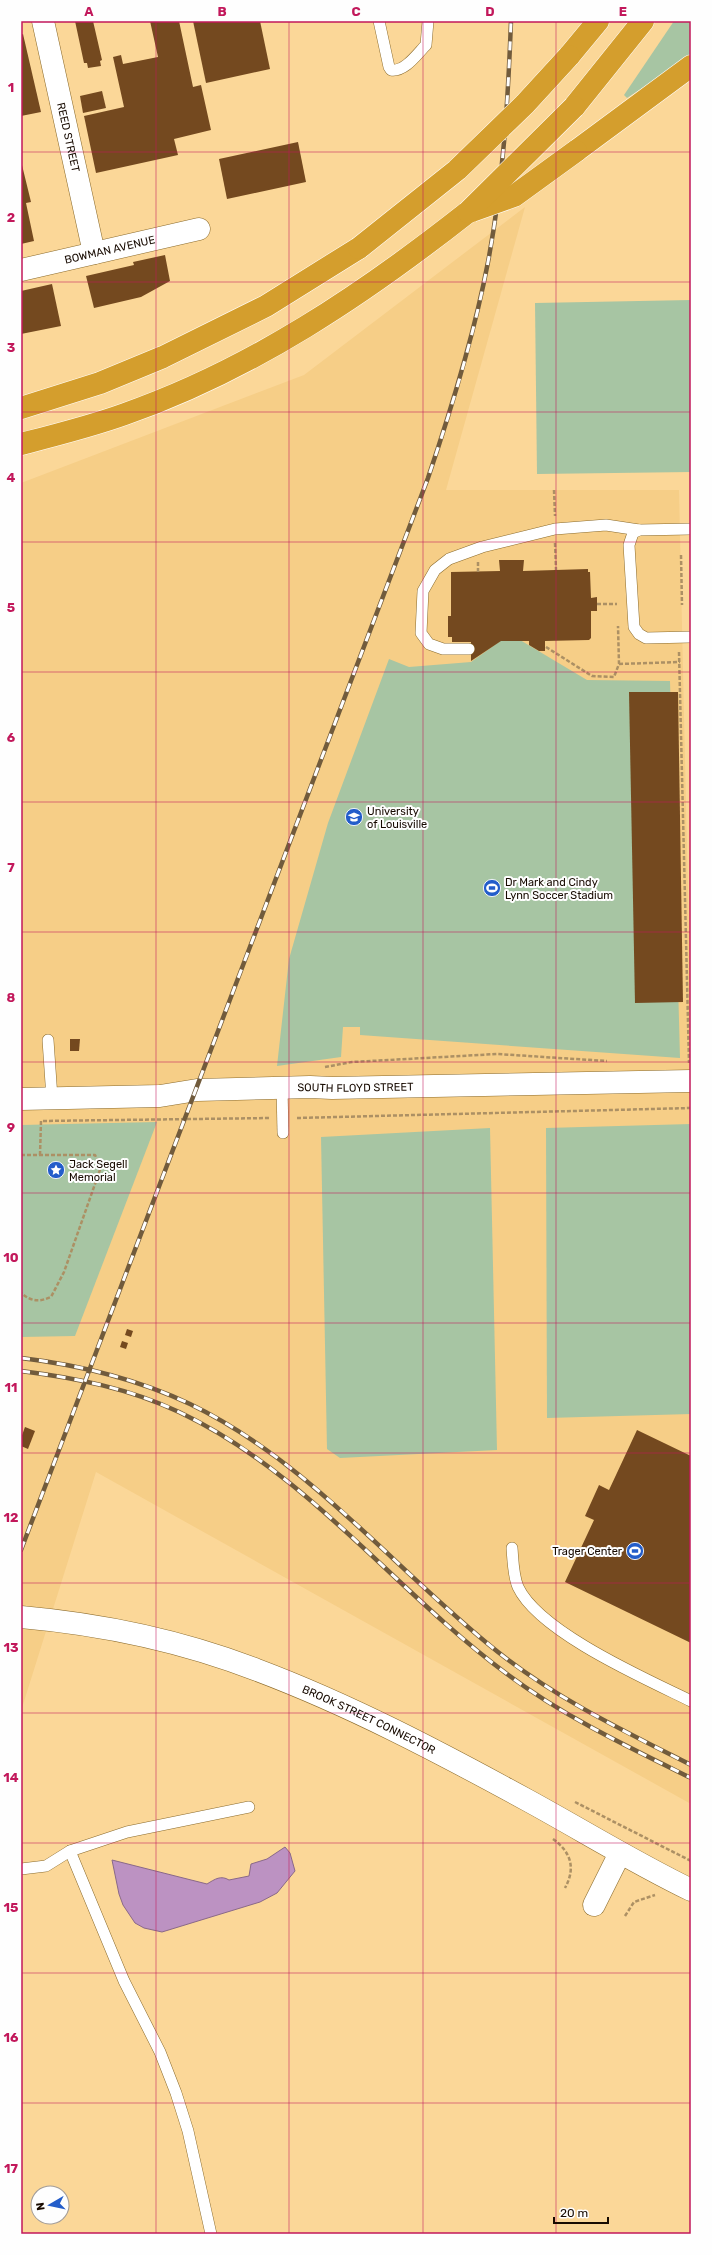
<svg xmlns="http://www.w3.org/2000/svg" width="712" height="2255" font-family="Rubik,sans-serif">
<style>
.built{fill:#f6ce87}
.green{fill:#a7c5a3}
.water{fill:#bc92c2;stroke:#8a6988}
.building{fill:#74491f}
.lines{fill:none;stroke-linecap:round;stroke-linejoin:round}
.lane-casing{stroke:#8b6b2c;stroke-width:12}
.street-casing{stroke:#8b6b2c;stroke-width:23}
.secondary-casing{stroke:#8b6b2c;stroke-width:23}
.highway-casing{stroke:#fff;stroke-width:23}
.path{stroke:#ac9064;stroke-width:2.5;stroke-dasharray:4 2;stroke-linecap:butt}
.lane{stroke:#fff;stroke-width:11}
.street{stroke:#fff;stroke-width:22}
.secondary{stroke:#fff;stroke-width:22}
.highway{stroke:#d49e2d;stroke-width:22}
.rail-casing{stroke:#715b3c;stroke-width:4.5}
.rail{stroke:#fefefe;stroke-width:3;stroke-dasharray:9;stroke-linecap:butt}
.highway-bridge-casing{stroke:#fff;stroke-width:23;stroke-linecap:butt}
.highway-bridge{stroke:#d49e2d;stroke-width:22}
.grid{fill:none;stroke:#c2185b;stroke-width:1;stroke-opacity:0.55}
.labels{text-anchor:middle;stroke-width:4;stroke-linejoin:round;paint-order:stroke}
.street-label{font-size:11px;fill:#170a00;stroke:#fefefe}
.poi-label{font-size:11px;fill:#170a00;stroke:#fefefe;text-anchor:start}
.neatline{fill:none;stroke:#c2185b;stroke-width:1.5}
.grid-label{font-size:13px;text-anchor:middle;font-weight:bold;fill:#c2185b}
</style>
<rect width="100%" height="100%" fill="#fbd798"/>
<path class="built" d="M 525,207 L 446,490 L 679,490 L 691,1029 L 691,1804 L 96,1472 L 21,1711 L 21,483 L 304,375 Z"/>
<g class="green">
<path d="M 674,21 L 691,21 L 691,56 L 627,98 L 624,95 Z"/>
<path d="M 691,300 L 691,472 L 537,474 L 535,303 Z"/>
<path d="M 510,634 L 587,680 L 670,681 L 680,1058 L 360,1035 L 360,1027 L 343,1027 L 341,1057 L 277,1066 L 289,959 L 328,823 L 389,659 L 409,667 L 471,662 Z"/>
<path d="M 157,1122 L 75,1336 L 21,1337 L 21,1125 Z"/>
<path d="M 691,1124 L 691,1414 L 547,1418 L 546,1128 Z"/>
<path d="M 490,1128 L 497,1450 L 340,1458 L 327,1449 L 321,1137 Z"/>
</g>
<path class="water" d="M 285,1847 L 290,1853 L 295,1871 L 277,1893 L 260,1902 L 162,1932 L 144,1928 L 135,1923 L 123,1905 L 119,1894 L 112,1860 L 207,1884 C 215,1879 221,1875 229,1880 L 249,1876 L 251,1864 L 267,1859 Z"/>
<g class="building">
<path d="M 75,21 L 93,21 L 102,60 L 100,61 L 101,66 L 88,68 L 87,63 L 84,63 Z"/>
<path d="M 150,21 L 179,21 L 193,87 L 201,85 L 211,130 L 174,139 L 178,155 L 96,173 L 84,116 L 124,107 L 113,57 L 121,55 L 123,64 L 158,57 Z"/>
<path d="M 193,21 L 260,21 L 270,69 L 206,83 Z"/>
<path d="M 23,34 L 41,112 L 21,116 L 21,35 Z"/>
<path d="M 102,91 L 106,108 L 83,113 L 80,96 Z"/>
<path d="M 298,142 L 306,182 L 227,199 L 219,159 Z"/>
<path d="M 21,161 L 31,202 L 26,203 L 34,241 L 21,244 Z"/>
<path d="M 165,255 L 170,281 L 141,297 L 94,308 L 86,276 L 134,265 L 133,262 Z"/>
<path d="M 52,284 L 61,326 L 21,334 L 21,291 Z"/>
<path d="M 499,560 L 524,560 L 523,571 L 588,569 L 588,572 L 590,572 L 591,598 L 597,597 L 597,611 L 591,611 L 591,638 L 589,640 L 545,641 L 545,651 L 539,651 L 529,645 L 529,641 L 501,641 L 471,661 L 471,642 L 452,642 L 452,637 L 448,637 L 448,616 L 451,616 L 451,572 L 500,571 Z"/>
<path d="M 629,692 L 678,692 L 683,1002 L 635,1003 Z"/>
<path d="M 70,1039 L 80,1039 L 79,1051 L 70,1051 Z"/>
<path d="M 127,1329 L 133,1331 L 131,1337 L 125,1335 Z"/>
<path d="M 122,1341 L 128,1343 L 126,1349 L 120,1347 Z"/>
<path d="M 25,1427 L 35,1431 L 28,1449 L 21,1446 L 21,1438 Z"/>
<path d="M 637,1430 L 691,1456 L 691,1643 L 565,1582 L 594,1520 L 585,1516 L 599,1485 L 609,1490 Z"/>
</g>
<g class="lines">
<defs>
<g id="lane">
<path d="M 379,21 L 389,67 L 391,70 C 405,72 417,54 426,45 L 428,21"/>
<path d="M 691,529 L 639,530 L 633,533 L 629,545 L 634,627 L 639,634 L 646,638 L 691,637"/>
<path d="M 469,649 L 443,649 L 429,644 L 421,633 L 423,591 L 435,570 L 449,559 L 482,547 L 555,529 L 606,525 L 639,530"/>
<path d="M 48,1040 L 52,1098"/>
<path d="M 282,1088 L 283,1133"/>
<path d="M 512,1548 C 513,1560 513,1575 518,1587 C 539,1632 646,1679 691,1701"/>
<path d="M 70,1851 L 124,1981 L 160,2052 L 176,2093 L 188,2131 L 211,2234"/>
<path d="M 21,1869 L 46,1866 L 70,1851 L 127,1832 L 249,1807"/>
</g>
<g id="street">
<path id="s1" d="M 43,21 L 94,253"/>
<path id="s2" d="M 21,270 L 199,229"/>
<path id="s3" d="M 21,1617 C 100,1624 182,1641 257,1670 C 350,1705 439,1752 527,1800 C 582,1830 635,1863 691,1890"/>
<path d="M 594,1905 L 620,1853"/>
</g>
<g id="secondary">
<path id="s4" d="M 21,1099 L 160,1096 L 197,1090 L 310,1087 L 332,1088 L 691,1081"/>
</g>
<g id="highway">
<path d="M 569,56 L 598,21"/>
<path d="M 574,107 L 643,21"/>
<path d="M 576,151 L 691,66"/>
<path d="M 21,408 L 100,383 L 163,357 L 266,306 L 359,248"/>
<path d="M 21,444 C 56,435 92,426 125,414 C 251,370 364,294 468,212"/>
</g>
</defs>
<use href="#lane" class="lane-casing"/>
<use href="#street" class="street-casing"/>
<use href="#secondary" class="secondary-casing"/>
<use href="#highway" class="highway-casing"/>
<g class="path">
<path d="M 554,490 L 555,516"/>
<path d="M 555,543 L 556,570"/>
<path d="M 681,555 L 682,605"/>
<path d="M 478,562 L 478,572"/>
<path d="M 597,604 L 617,604"/>
<path d="M 546,647 L 592,676 L 614,677 L 619,664 L 618,626"/>
<path d="M 679,652 L 689,1063"/>
<path d="M 619,664 L 680,662"/>
<path d="M 325,1067 L 352,1062 L 497,1054 L 607,1061"/>
<path d="M 297,1118 L 691,1108"/>
<path d="M 21,1155 L 95,1155 L 101,1167 L 64,1272 L 51,1297 C 39,1302 32,1302 21,1293"/>
<path d="M 40,1155 L 41,1121 L 270,1118"/>
<path d="M 575,1802 L 691,1861"/>
<path d="M 553,1839 C 571,1852 576,1868 565,1888"/>
<path d="M 625,1916 L 634,1902 L 655,1895"/>
</g>
<use href="#lane" class="lane"/>
<use href="#street" class="street"/>
<use href="#secondary" class="secondary"/>
<use href="#highway" class="highway"/>
<defs>
<g id="rail">
<path d="M 21,1358 C 80,1365 137,1379 190,1404 C 310,1462 395,1570 498,1652 C 557,1699 624,1731 691,1765"/>
<path d="M 21,1371 C 76,1378 128,1388 179,1412 C 308,1473 395,1591 507,1674 C 563,1716 628,1747 691,1778"/>
<path d="M 21,1550 L 428,478 C 452,407 474,336 488,262 C 503,183 508,102 511,21"/>
</g>
</defs>
<use href="#rail" class="rail-casing"/>
<use href="#rail" class="rail"/>
<defs>
<g id="highway-bridge">
<path d="M 472,211 L 514,196 L 576,151"/>
<path d="M 468,212 L 574,107"/>
<path d="M 359,248 L 457,170 L 525,104 L 569,56"/>
</g>
</defs>
<use href="#highway-bridge" class="highway-bridge-casing"/>
<use href="#highway-bridge" class="highway-bridge"/>
</g>
<path class="grid" d="M 156,21 L 156,2234M 289,21 L 289,2234M 423,21 L 423,2234M 556,21 L 556,2234M 21,152 L 691,152M 21,282 L 691,282M 21,412 L 691,412M 21,542 L 691,542M 21,672 L 691,672M 21,802 L 691,802M 21,932 L 691,932M 21,1062 L 691,1062M 21,1193 L 691,1193M 21,1323 L 691,1323M 21,1453 L 691,1453M 21,1583 L 691,1583M 21,1713 L 691,1713M 21,1843 L 691,1843M 21,1973 L 691,1973M 21,2103 L 691,2103"/>
<defs>
<symbol id="university-disc" viewBox="-11 -11 22 22"><circle r="9.5" fill="#235dca" stroke="#fefefe"/><path d="M0-5L7-2L0 1L-7-2ZM-4 1L0 2.5L4 1V4Q0 6-4 4Z" fill="#fff"/></symbol>
<symbol id="stadium-disc" viewBox="-11 -11 22 22"><circle r="9.5" fill="#235dca" stroke="#fefefe"/><path d="M0-5a6.5 5 0 1 0 0 10a6.5 5 0 1 0 0-10ZM-3.5-1.8h7v3.6h-7Z" fill="#fff"/></symbol>
<symbol id="sight-disc" viewBox="-11 -11 22 22"><circle r="9.5" fill="#235dca" stroke="#fefefe"/><path d="M0-6L1.8-2.2L6-1.7L2.9 1.2L3.7 5.4L0 3.3L-3.7 5.4L-2.9 1.2L-6-1.7L-1.8-2.2Z" fill="#fff"/></symbol>
</defs>
<g fill-rule="evenodd">
<use href="#university-disc" x="344" y="807" width="20" height="20"/>
<use href="#stadium-disc" x="482" y="878" width="20" height="20"/>
<use href="#sight-disc" x="46" y="1160" width="20" height="20"/>
<use href="#stadium-disc" x="625" y="1541" width="20" height="20"/>
</g>
<g class="labels">
<g class="street-label">
<text dy="4" stroke="none"><textPath href="#s1" startOffset="119">REED STREET</textPath></text>
<text dy="4" stroke="none"><textPath href="#s2" startOffset="91">BOWMAN AVENUE</textPath></text>
<text dy="4" stroke="none"><textPath href="#s4" startOffset="335">SOUTH FLOYD STREET</textPath></text>
<text dy="4" stroke="none"><textPath href="#s3" startOffset="365">BROOK STREET CONNECTOR</textPath></text>
</g>
<g class="poi-label">
<text x="367" y="815">University<tspan x="367" dy="13">of Louisville</tspan></text>
<text x="505" y="886">Dr Mark and Cindy<tspan x="505" dy="13">Lynn Soccer Stadium</tspan></text>
<text x="69" y="1168">Jack Segell<tspan x="69" dy="13">Memorial</tspan></text>
<text x="622" y="1555" text-anchor="end">Trager Center</text>
</g>
</g>
<rect width="712" height="2255" fill="none" stroke="#fefefe" stroke-width="44"/>
<g transform="translate(50 2205) rotate(261)"><circle r="19" fill="#fefefe" stroke="#a29c98"/>
<path d="M0-3L7 15L0 10L-7 15Z" fill="#235dca"/>
<text y="-6" font-size="11" font-weight="bold" text-anchor="middle" fill="#170a00">N</text>
</g>
<path d="M554 2217v6h54v-6" fill="none" stroke="#170a00" stroke-width="2"/>
<text x="560" y="2217" font-size="12" fill="#170a00" stroke="#fefefe" stroke-width="3" paint-order="stroke">20 m</text>
<rect x="22" y="22" width="668" height="2211" class="neatline"/>
<g class="grid-label">
<text x="89" y="16">A</text>
<text x="222" y="16">B</text>
<text x="356" y="16">C</text>
<text x="490" y="16">D</text>
<text x="623" y="16">E</text>
<text x="11" y="92">1</text>
<text x="11" y="222">2</text>
<text x="11" y="352">3</text>
<text x="11" y="482">4</text>
<text x="11" y="612">5</text>
<text x="11" y="742">6</text>
<text x="11" y="872">7</text>
<text x="11" y="1002">8</text>
<text x="11" y="1132">9</text>
<text x="11" y="1262">10</text>
<text x="11" y="1392">11</text>
<text x="11" y="1522">12</text>
<text x="11" y="1652">13</text>
<text x="11" y="1782">14</text>
<text x="11" y="1912">15</text>
<text x="11" y="2042">16</text>
<text x="11" y="2173">17</text>
</g>
</svg>
